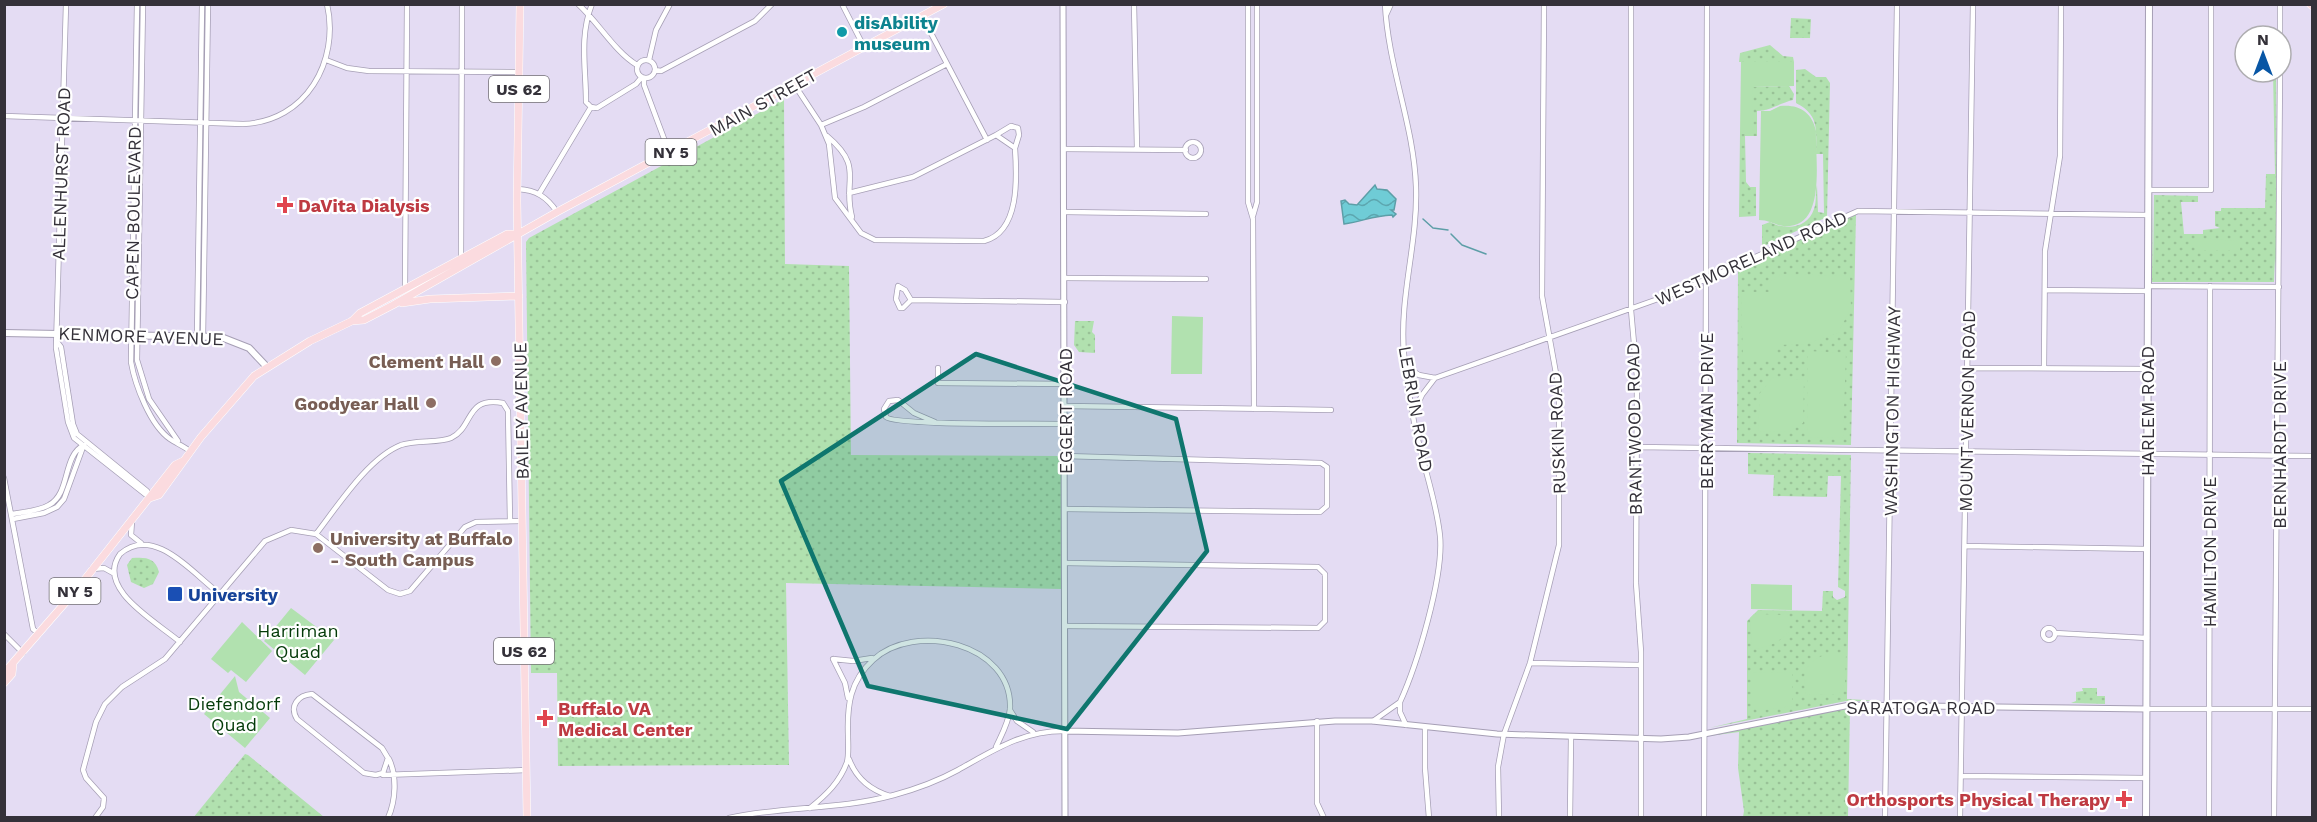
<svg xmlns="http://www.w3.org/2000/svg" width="2317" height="822" viewBox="0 0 2317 822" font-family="'Work Sans',sans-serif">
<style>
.grass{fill:url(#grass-dots)}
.park{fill:#b1e1af}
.water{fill:url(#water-waves);stroke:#5d9ea7;stroke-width:1.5}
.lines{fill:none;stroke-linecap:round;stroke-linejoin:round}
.stream{stroke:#5d9ea7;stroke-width:1.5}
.minor-casing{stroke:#a69fb5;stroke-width:6}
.tertiary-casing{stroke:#a69fb5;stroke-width:7}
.secondary-casing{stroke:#a69fb5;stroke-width:8}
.primary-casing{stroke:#fff;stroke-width:8}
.minor{stroke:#fff;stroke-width:4.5}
.tertiary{stroke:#fff;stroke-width:5}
.secondary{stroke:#fff;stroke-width:6}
.primary{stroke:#fbdbdf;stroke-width:7}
.marked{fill:#0f766e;fill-opacity:0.2;stroke:#0f766e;stroke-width:4.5;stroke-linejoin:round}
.culture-dot{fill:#0f9aa8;stroke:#fff;stroke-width:2}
.health-dot{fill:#e0444e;stroke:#fff;stroke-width:2}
.education-dot{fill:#8d6e63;stroke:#fff;stroke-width:2}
.transit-dot{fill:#1a4fb4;stroke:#fff;stroke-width:2}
.labels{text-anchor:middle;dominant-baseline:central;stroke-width:4.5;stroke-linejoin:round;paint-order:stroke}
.shield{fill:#fff;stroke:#716f74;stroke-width:1.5}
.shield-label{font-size:16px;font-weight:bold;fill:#343139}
.culture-label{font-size:18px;font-weight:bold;fill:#0d838f;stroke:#fff;text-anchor:start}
.street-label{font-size:18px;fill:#343139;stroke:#fff}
.health-label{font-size:18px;font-weight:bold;fill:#be3a42;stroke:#fff;text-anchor:start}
.education-label{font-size:18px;font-weight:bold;fill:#785e54;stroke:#fff;text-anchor:end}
.transit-label{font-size:18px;font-weight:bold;fill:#164399;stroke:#fff;text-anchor:start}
.park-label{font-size:18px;fill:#033a08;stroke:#fff}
</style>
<defs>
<pattern id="grass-dots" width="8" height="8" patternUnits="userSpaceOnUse" patternTransform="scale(1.5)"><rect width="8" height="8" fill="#b1e1af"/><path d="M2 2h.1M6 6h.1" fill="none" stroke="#99c297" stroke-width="1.8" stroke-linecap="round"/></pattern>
<pattern id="water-waves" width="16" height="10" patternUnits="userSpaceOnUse" patternTransform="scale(1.5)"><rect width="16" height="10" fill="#6fccd6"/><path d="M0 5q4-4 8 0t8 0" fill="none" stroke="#5ca6af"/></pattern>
</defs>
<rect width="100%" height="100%" fill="#e4dcf3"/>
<path class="grass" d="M1791,18L1811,19L1810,38H1790Z
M1770,45L1783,56L1793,57L1794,62H1739L1740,53Z
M1805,69L1816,77H1826L1830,83L1827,217L1762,247V225L1770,222C1786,231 1808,228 1814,209C1817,201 1815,192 1817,185L1818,212L1824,213L1823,154H1816C1816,131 1820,115 1796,103V70Z
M2273,72H2276L2277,282L2275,258L2274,282H2151L2152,195L2153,273L2154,195L2198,196V202H2181L2184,234H2203V230L2220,228L2215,226V211H2221V208H2265L2266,174H2275Z
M1789,86L1794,94L1793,100C1780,103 1770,111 1757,111V136H1745L1746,182L1750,187H1756V216L1739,217L1740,134H1752V87Z
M784,99L785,264L849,266L851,455L1061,456V589L786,583L789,765L558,766L557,673H531L526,242L529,238Z
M1851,215H1856L1851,445L1737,443L1738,269Z
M1075,321H1094L1092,332L1095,335V353L1079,352L1074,345Z
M1748,453L1851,455L1847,699L1882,701H1846L1709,728L1747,719V621L1758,610L1822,611L1823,591H1833V597L1837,600L1845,597V591L1838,587L1841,476H1828L1827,497L1773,496L1774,475L1748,474Z
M132,558C145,557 155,557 159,572L153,584L144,588L131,582L127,565Z
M2082,688H2097V696H2105V704L2071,703L2076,701V692L2083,691Z
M1850,708L1848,817H1743L1744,811L1738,768L1739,732L1709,736Z
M245,754L248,755L324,817L193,818Z"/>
<path class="park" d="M1741,62H1794V86L1753,87L1752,134H1740Z
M1780,106C1799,104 1812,112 1816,131C1815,157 1826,223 1790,226C1779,228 1771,220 1759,220L1761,111H1770Z
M2196,238L2240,241V250H2196Z
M1781,274L1850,276L1851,308L1838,333L1806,344L1776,345V360H1743L1741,292H1769V283Z
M1172,316L1203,317L1202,374H1171Z
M1808,351L1846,353L1843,438L1807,437Z
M1773,377L1804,380L1803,423L1789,432L1758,431L1760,393Z
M1751,584L1792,585V610L1751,609Z
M291,608L334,640L305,675L264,641Z
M1754,614L1789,615V632C1778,643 1767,648 1752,649L1750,618Z
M242,622L272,651L246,682L231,670L228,673L211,659Z
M1824,655H1846L1845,684L1838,694L1806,695C1802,673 1804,664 1824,655Z
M1752,672L1792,673V706L1758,711L1752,707Z
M235,676L239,692L270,718L245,748L204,714Z"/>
<path class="water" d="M1375,185L1377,189L1387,190L1396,199L1394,210H1391L1396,214L1393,217L1392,215C1372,216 1364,221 1344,224L1341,201L1345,200L1349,204L1357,205Z"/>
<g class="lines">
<path class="stream" d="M1423,219L1433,228L1448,230
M1451,234L1462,245L1486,254"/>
<defs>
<path id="minor" d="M66,4L56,348L68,422L74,438L150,498
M137,4L131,362C135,385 150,425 170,439C176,443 183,446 190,451
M143,4L137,360L149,399L178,441
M578,4C598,22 615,52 637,65
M842,4L864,47
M1134,4L1137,149
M1248,4V202L1253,219L1254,409
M1385,4C1388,67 1414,125 1416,187C1418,243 1399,297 1404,354C1407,385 1412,417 1420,448C1427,477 1437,506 1440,536C1444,576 1417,665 1400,702V712L1406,725
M1631,4V310L1637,377L1636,583L1641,652V818
M2280,4V36
M1386,15L1391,4
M922,16L987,140
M637 69a9 9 0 1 1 18 0a9 9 0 1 1-18 0Z
M326,60L347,68L369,71L518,72
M649,60L656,30L670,4
M655,70L661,71L755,21L772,4
M644,79V85L669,152
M794,84L821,125L829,144L835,198L861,233L875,240L984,241C1020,232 1017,177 1015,148L996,135L913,177L849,193
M591,107L586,102C586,68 579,37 592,4
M591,107L597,108L636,84L641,78
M4,116L243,124C306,122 340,61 327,4
M821,125L864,107L947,64
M996,135L1011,126L1018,128L1019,135L1015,148
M827,136C865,168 842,179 852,217
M1185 150a8 8 0 1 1 16 0a8 8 0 1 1-16 0Z
M1064,149L1186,150
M518,189C536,190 547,197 557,212
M2148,190H2211V4
M539,194L591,107
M1065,212L1206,214
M1253,216L1257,202V4
M461,258L462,4
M1065,278L1206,279
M2148,286L2279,287
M405,289L407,4
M2045,290L2148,291
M911,300L905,290L898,286L896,299L900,308H903L911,300L1065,302
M197,337L202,4
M203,337L208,4
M58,343L61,347L73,424L77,434L147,491L150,498
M1405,366L1419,375L1435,378L1675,293L1858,211L2148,215
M938,368V383L1065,384
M1967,368L2148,369
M2044,368L2045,251L2060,156L2061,4
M1065,406L1331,410
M1413,414L1422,395L1435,378
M935,422L914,413L898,400L889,401L884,409L886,417C895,426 1041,423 1065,424
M1636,447L2312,456
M1064,456L1321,463L1327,467V506L1320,512L1065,509
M4,478L33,629L39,634
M12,514C23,512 39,511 49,505C71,493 62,456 84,445
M13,519L44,513L57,507L64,499L83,447
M132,521L131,535L141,543
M316,534C337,507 368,458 401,445C416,440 440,443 451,438C474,427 465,396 503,403L508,411L510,521
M1965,546L2147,549
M92,569L104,568L113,573
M1065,626L1318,628L1325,621V574L1318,567L1065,563
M2043 634a6 6 0 1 1 12 0a6 6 0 1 1-12 0Z
M2055,633L2147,638
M4,634L23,653
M180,642C157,622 95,589 120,554C154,524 193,574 220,594
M833,659L845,683L848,698
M833,659L853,661L872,658
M1530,663L1641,665
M312,694L382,748L388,758L383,773L376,775L364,773L297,719C289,706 298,695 312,694Z
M2147,709H2312
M1010,710L1017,721L1033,732
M1317,721V803L1324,818
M1373,721L1400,702
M1425,728V768L1429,818
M849,759C856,778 870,790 890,796
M383,775L527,770
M1961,776L2146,778
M810,808C826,795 840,782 847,762C849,754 848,744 848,735C847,705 850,681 873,660C914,621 1013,643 1010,709C1009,722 1001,736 996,747
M95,818L103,807L104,798L86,778L83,770L96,722L105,704L122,687L165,659L265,541L291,530L316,534L388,590L400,594L410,591L465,527L476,522L522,521
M388,818C396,800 397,776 389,759
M729,818C783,806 840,810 894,795C916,789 938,781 958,770C994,750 1022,731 1064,731
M1499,818L1498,767L1504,734L1530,663L1559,545V390L1542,296L1544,4
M1570,818L1571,737
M1704,818L1707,4
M1885,818L1897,4
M1960,818L1973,4
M2209,818L2210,286
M2274,818L2280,72"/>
<path id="tertiary" d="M1063,4L1065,818
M1064,731L1178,733L1335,721H1372L1497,734L1661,739L1689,737L1850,705L2147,709"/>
<path id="secondary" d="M4,333L221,337L249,348L266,366
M2146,818L2149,4"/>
<path id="primary" d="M520,4L517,201L527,818
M2310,4L2312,6
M402,303L430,299L519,296
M352,321L364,320L393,305L557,212L944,4
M150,498L159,495L201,437L254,376L310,341L352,321L360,313L507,234H518
M4,673L78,588L175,465L183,461
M4,683L12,674L13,665"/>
</defs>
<use href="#minor" class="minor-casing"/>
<use href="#tertiary" class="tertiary-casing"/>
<use href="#secondary" class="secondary-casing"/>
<use href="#primary" class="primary-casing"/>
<use href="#minor" class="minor"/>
<use href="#tertiary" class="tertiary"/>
<use href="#secondary" class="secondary"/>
<use href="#primary" class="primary"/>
</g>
<path class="marked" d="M976,354L1176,419L1207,551L1067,729L868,686L781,481Z"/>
<circle class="culture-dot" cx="842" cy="32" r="6"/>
<g class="health-dot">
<path d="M282 196h6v6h6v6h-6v6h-6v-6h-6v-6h6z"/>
<path d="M542 709h6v6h6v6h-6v6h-6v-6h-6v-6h6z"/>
<path d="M2121 790h6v6h6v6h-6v6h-6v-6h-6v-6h6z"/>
</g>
<g class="education-dot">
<circle cx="496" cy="361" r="6"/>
<circle cx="431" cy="403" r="6"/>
<circle cx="318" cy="548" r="6"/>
</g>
<rect class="transit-dot" x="167" y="586" width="16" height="16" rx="3"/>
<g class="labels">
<g class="shield">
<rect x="489" y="76" width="60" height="26" rx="4.5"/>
<rect x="645.5" y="139" width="51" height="26" rx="4.5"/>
<rect x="49.5" y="578" width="51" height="26" rx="4.5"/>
<rect x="494" y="638" width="60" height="26" rx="4.5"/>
</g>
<g class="shield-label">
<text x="519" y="89">US 62</text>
<text x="671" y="152">NY 5</text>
<text x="75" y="591">NY 5</text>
<text x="524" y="651">US 62</text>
</g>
<g class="culture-label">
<text x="854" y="22">disAbility<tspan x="854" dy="21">museum</tspan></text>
</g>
<g class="street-label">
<text transform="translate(763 102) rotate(-29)">MAIN STREET</text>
<text transform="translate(61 174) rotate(-88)">ALLENHURST ROAD</text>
<text transform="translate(133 213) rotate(-89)">CAPEN BOULEVARD</text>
<text transform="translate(1751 258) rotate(-24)">WESTMORELAND ROAD</text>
<text transform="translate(141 336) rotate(2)">KENMORE AVENUE</text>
<text transform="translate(1416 409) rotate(80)">LEBRUN ROAD</text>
<text transform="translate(521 411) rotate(-91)">BAILEY AVENUE</text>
<text transform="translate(1065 411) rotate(-90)">EGGERT ROAD</text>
<text transform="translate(1706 411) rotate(-90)">BERRYMAN DRIVE</text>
<text transform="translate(1892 411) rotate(-89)">WASHINGTON HIGHWAY</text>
<text transform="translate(1967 411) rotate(-89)">MOUNT VERNON ROAD</text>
<text transform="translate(2147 411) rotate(-90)">HARLEM ROAD</text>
<text transform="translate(1634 429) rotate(-91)">BRANTWOOD ROAD</text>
<text transform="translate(1557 433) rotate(-92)">RUSKIN ROAD</text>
<text transform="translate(2279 445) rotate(-90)">BERNHARDT DRIVE</text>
<text transform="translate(2209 552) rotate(-90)">HAMILTON DRIVE</text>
<text x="1921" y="707">SARATOGA ROAD</text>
</g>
<g class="health-label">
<text x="298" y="205">DaVita Dialysis</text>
<text x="558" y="708">Buffalo VA<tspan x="558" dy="21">Medical Center</tspan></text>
<text x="2110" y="799" text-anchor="end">Orthosports Physical Therapy</text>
</g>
<g class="education-label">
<text x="484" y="361">Clement Hall</text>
<text x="419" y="403">Goodyear Hall</text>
<text x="330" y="538" text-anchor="start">University at Buffalo<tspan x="330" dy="21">- South Campus</tspan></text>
</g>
<g class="transit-label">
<text x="188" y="594">University</text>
</g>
<g class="park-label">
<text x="298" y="630">Harriman<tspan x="298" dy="21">Quad</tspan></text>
<text x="234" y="703">Diefendorf<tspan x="234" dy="21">Quad</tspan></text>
</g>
</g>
<rect width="2317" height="822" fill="none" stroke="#343139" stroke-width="12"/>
<g transform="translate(2263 54)"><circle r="28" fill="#ffffff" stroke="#aeadb0" stroke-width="1.5"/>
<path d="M0-4.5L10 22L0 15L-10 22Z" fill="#0856a5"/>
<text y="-9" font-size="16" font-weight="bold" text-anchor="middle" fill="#343139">N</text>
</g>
</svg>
